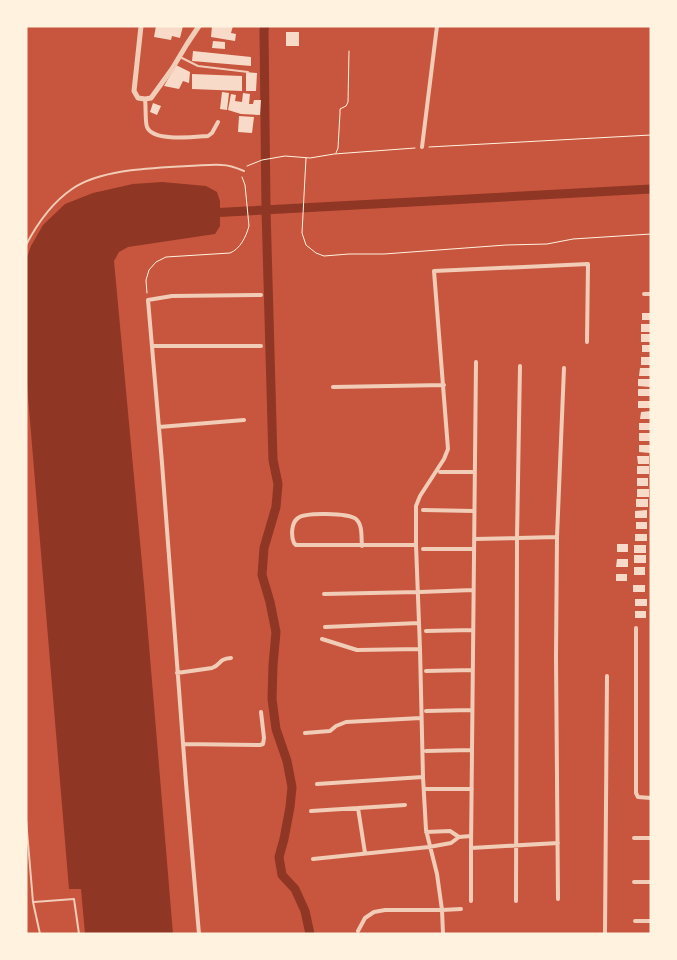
<svg xmlns="http://www.w3.org/2000/svg" width="677" height="960" viewBox="0 0 677 960" font-family="'Public Sans',sans-serif">
<style>
.water{fill:#8f3625}
.lines{fill:none;stroke-linecap:round;stroke-linejoin:round}
.canal{stroke:#8f3625;stroke-width:9}
.building{fill:#f7dbc8}
.path{stroke:#fff3e0;stroke-width:1}
.service{stroke:#f1ccb7;stroke-width:2}
.minor{stroke:#f1ccb7;stroke-width:4}
.tertiary{stroke:#f1ccb7;stroke-width:5}
</style>
<rect width="100%" height="100%" fill="#c8553d"/>
<path class="water" d="M162,182L206,186L217,192L220,201V226L215,234L128,247L119,252L114,261L144,585L173,934H85L81,889H69L26,373V260L31,246L43,225L65,204L93,193L133,184Z"/>
<g class="lines">
<path class="canal" d="M265,26L264,30L266,209L273,460L278,484L276,507L264,548L262,575L270,602L276,632L273,665L272,699L276,729L287,761L292,787L290,807L284,839L279,857L282,875L295,889L305,911L310,934
M209,213L651,189"/>
</g>
<path class="building" d="M156,26H183L180,38L172,36L171,40L154,37Z
M212,26H233L231,33L236,34L235,41L211,37Z
M286,32H299V46H286Z
M213,41L225,42V49L212,48Z
M193,51L251,57V66L192,61Z
M176,65L190,72L189,83L183,81L179,89L164,86Z
M246,72L257,73L256,91H246Z
M192,74L242,76V91L192,89Z
M222,92L229,93L227,110L220,109Z
M243,93L250,94L249,104H253L254,100H261L260,115L241,114L228,110L231,94L236,95L235,101L242,102Z
M153,103L161,106L157,115L150,112Z
M239,116L254,117L252,133L238,132Z
M642,313H651V320H642Z
M641,324H651V332H641Z
M641,334H651V342H641Z
M642,345H651V352H642Z
M641,357H651V365H641Z
M640,368H651V376H639Z
M638,379H650V387L638,386Z
M638,389H650V396H638Z
M638,401H650V408H638Z
M651,411V419H640L641,412Z
M639,423H651V430H639Z
M639,433H651V441H639Z
M639,445H650V453L639,452Z
M637,456H649V464H638Z
M637,466H649V474H637Z
M637,478H648V486H637Z
M637,489H649V497H637Z
M636,499H648V507H636Z
M647,510V518H635V511Z
M636,522H647V529H636Z
M635,534H647V541H635Z
M617,544H628V552H617Z
M634,545H646V553H634Z
M634,555H646V563H634Z
M617,559H628V567H616Z
M634,567H645V575H634Z
M616,574H627V581H616Z
M633,585H645V592H633Z
M635,599H647V606H635Z
M635,611H646V618H635Z"/>
<g class="lines">
<path class="path" d="M429,147L651,135
M336,153L338,148L340,113V109L346,106L348,102L349,51
M306,158L302,233L306,245L316,253L324,256L349,254H384L506,245L547,244L573,239L651,234
M247,166L262,160L285,156L310,158L334,154L415,148
M147,293L146,280L149,270L156,262L166,257L230,253C240,249 246,237 249,226L245,185L242,177"/>
<path class="service" d="M180,57L198,66L248,72
M26,245C37,224 53,202 72,189C101,169 153,168 188,166C199,166 211,164 222,165C230,165 237,168 244,171
M26,819L33,902L40,934
M34,902L74,899L79,934"/>
<path class="minor" d="M145,99C146,105 145,122 147,127C153,142 194,137 208,136L212,133L218,122
M422,147L437,26
M644,294H651
M152,346H261
M333,387L444,385
M159,427L244,420
M440,472H474
M423,510L474,511
M474,539L557,537
M362,546C361,538 363,525 356,519C348,513 305,512 298,518C291,523 291,536 294,543L296,545H416
M423,549H474
M420,592L473,590
M324,594L418,592
M325,627L419,623
M636,628V793L638,797L651,798
M426,631L473,630
M322,639L357,650L420,649
M426,671L473,670
M177,673L212,668C222,664 218,659 231,658
M426,711L472,710
M305,733L330,731L336,726L346,722L421,718
M183,744L260,745L263,744L264,738L261,712
M426,751L472,750
M317,784L423,777
M426,789H472
M358,808L365,853
M311,811L405,805
M426,832L450,831L459,837L471,836
M634,838H651
M471,848L558,843
M313,859L429,847L451,843L459,837
M634,882H651
M558,899L556,656L557,537L564,368
M471,901V848L476,362
M516,901L517,538L520,366
M635,921H651
M358,931L365,918L374,912L385,910H442L461,909
M199,934L186,783L162,463L148,300L172,296L261,295
M443,934L442,910L437,874L426,830L423,777L420,649L416,545V506L420,496L444,459L448,449L434,271L588,264L587,342
M605,934L607,676"/>
<path class="tertiary" d="M141,26L134,91L138,98L145,99L151,98L172,69L187,44L199,26"/>
</g>
<rect width="677" height="960" fill="none" stroke="#fff3e0" stroke-width="55"/>
</svg>
